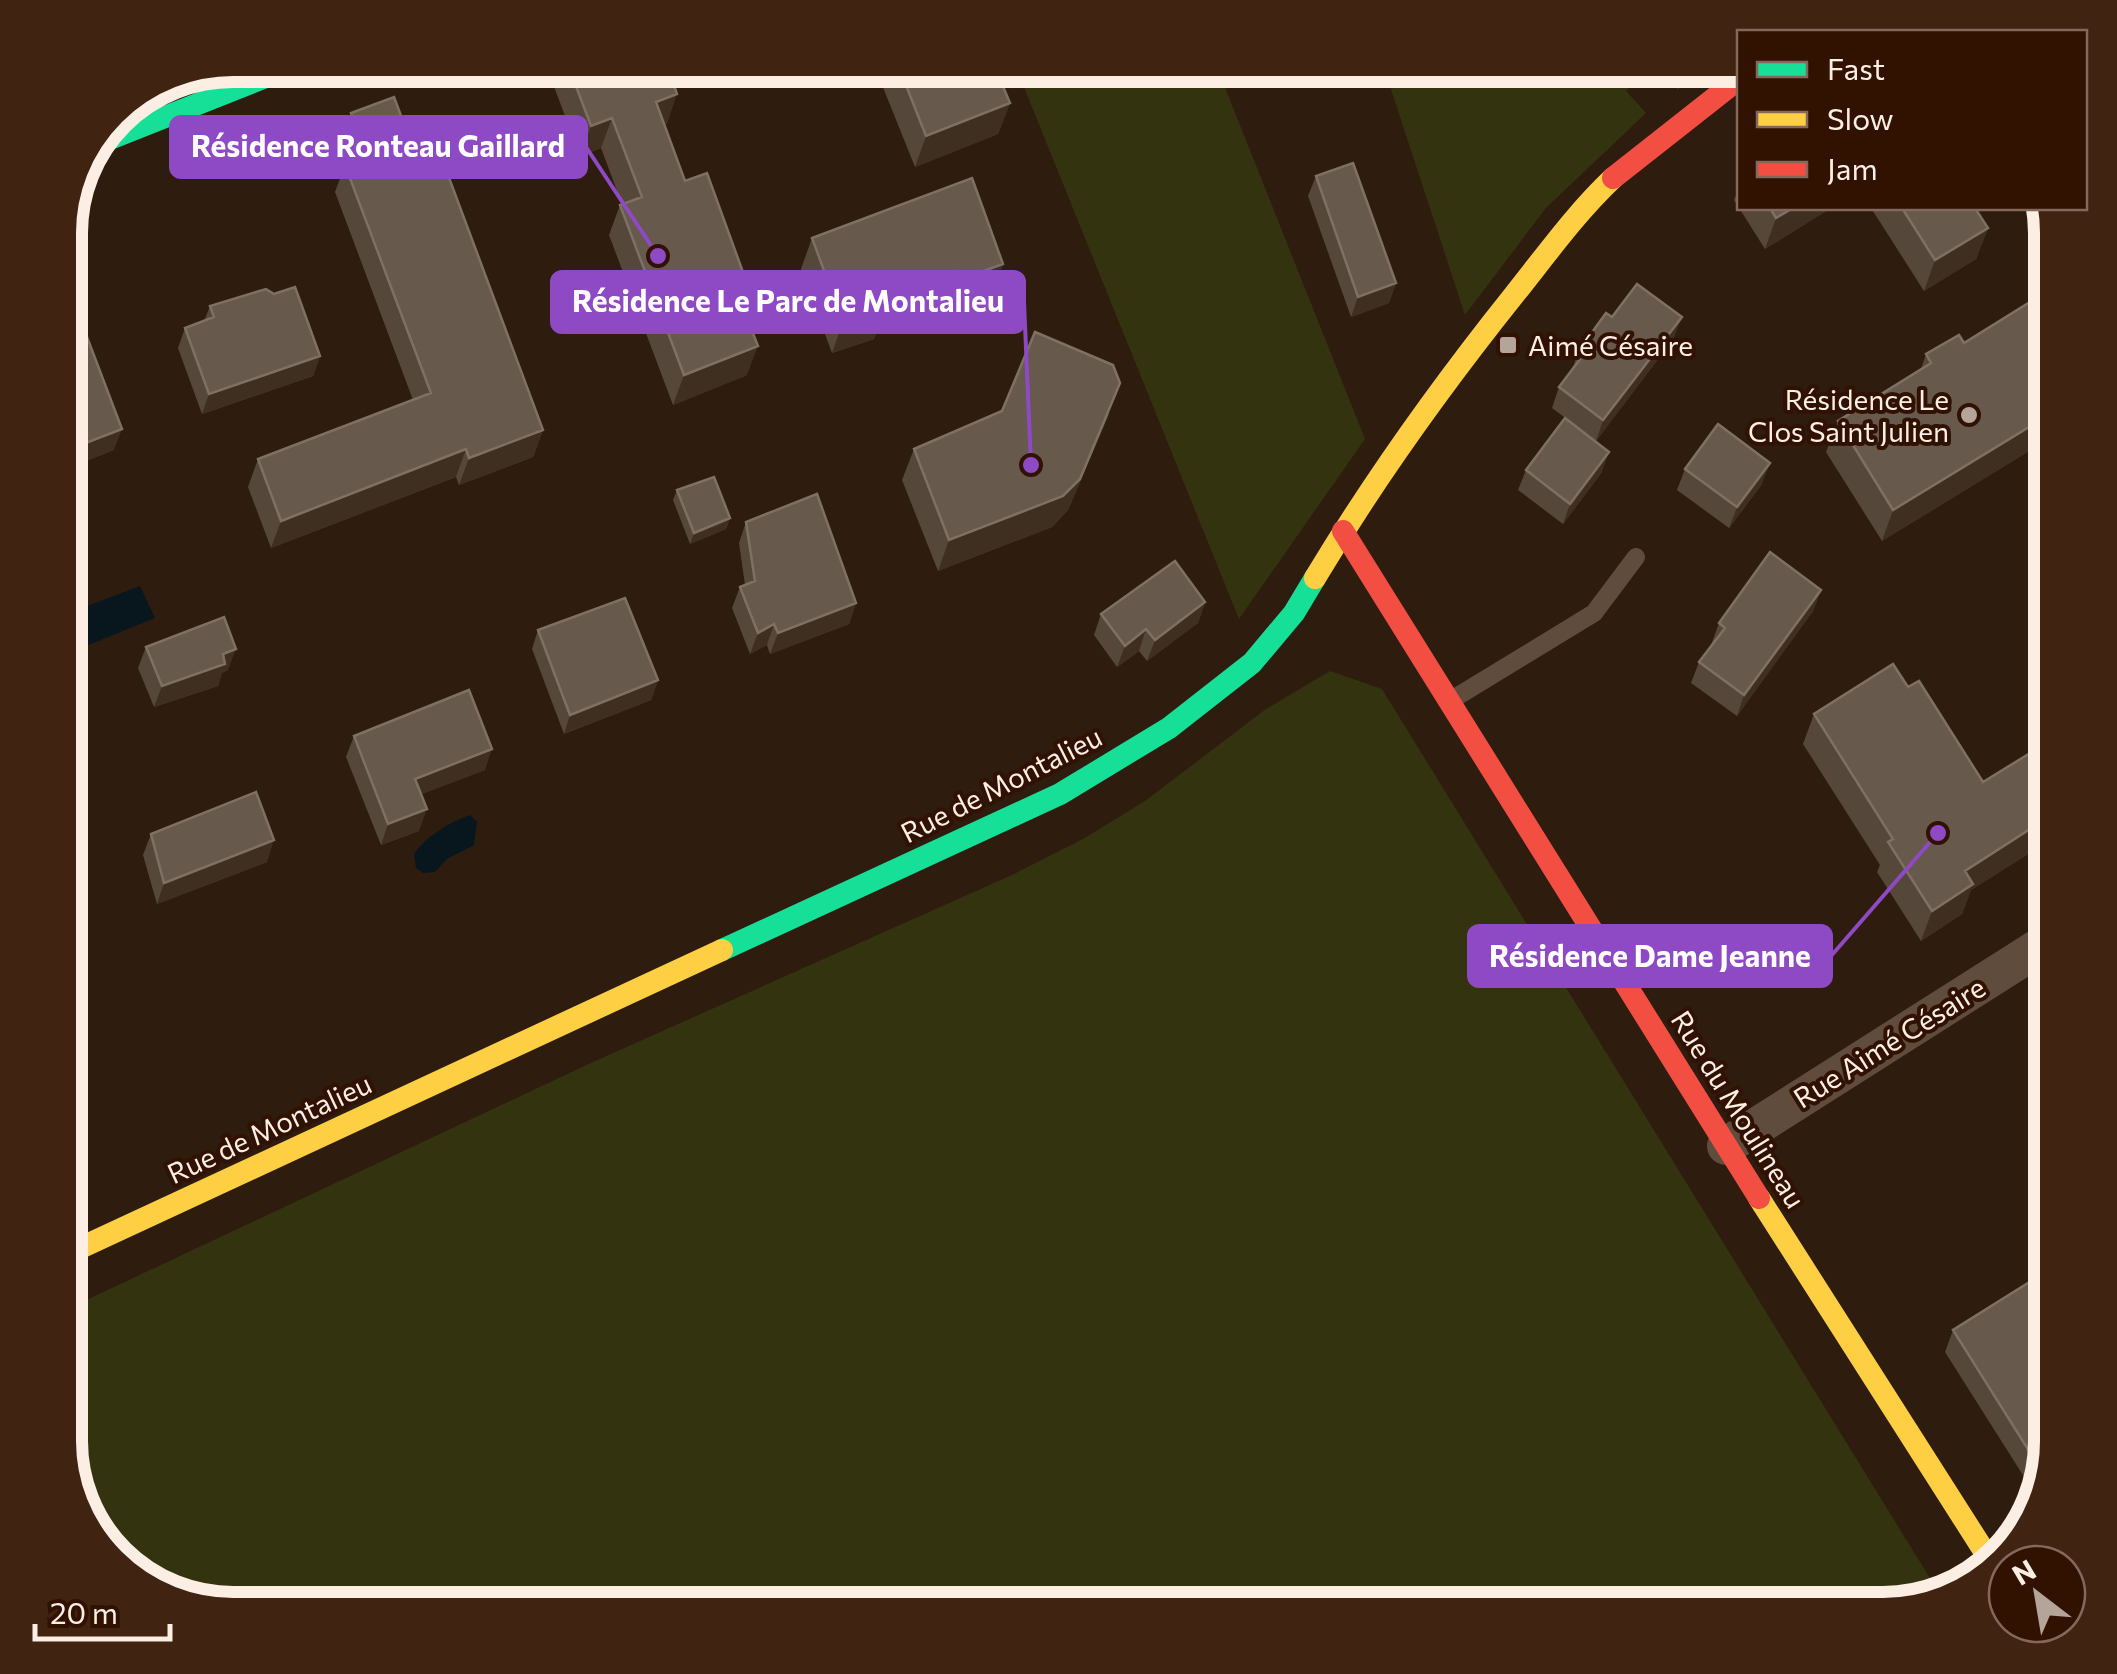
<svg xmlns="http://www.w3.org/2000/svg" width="2117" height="1674" viewBox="0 0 2117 1674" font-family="Commissioner,sans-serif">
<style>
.green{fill:#33340f}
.water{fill:#08171e}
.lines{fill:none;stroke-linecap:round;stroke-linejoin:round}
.lane{stroke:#604c3c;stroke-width:18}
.street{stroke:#604c3c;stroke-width:38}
.fast{stroke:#16e098;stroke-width:22}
.slow{stroke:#ffcf43;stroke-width:22}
.jam{stroke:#f24e42;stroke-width:22}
.wall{fill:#55483a}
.shaded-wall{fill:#3e2f21}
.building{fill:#67594c;stroke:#7e7164;stroke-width:2.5}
.poi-dot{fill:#b5a499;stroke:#311100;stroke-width:4}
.labels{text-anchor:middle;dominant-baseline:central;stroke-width:8;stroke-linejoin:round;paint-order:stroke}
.poi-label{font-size:28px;fill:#fdeee4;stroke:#311100;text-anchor:start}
.street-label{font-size:28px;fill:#fdeee4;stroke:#311100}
.rim{fill:none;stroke:#fdeee4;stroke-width:12}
.leader{fill:none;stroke:#8e49c5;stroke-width:4}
.callout-dot{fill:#8e49c5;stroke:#311100;stroke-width:4}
.callout{fill:#8e49c5;stroke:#8e49c5;stroke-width:4}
.callout-label{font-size:30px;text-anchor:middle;font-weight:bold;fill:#fff}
</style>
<rect width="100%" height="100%" fill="#2e1c0f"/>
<path class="green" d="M1015,65H1216L1365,439L1239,619Z
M1383,65H1655L1626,91L1646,113L1546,208L1465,315Z
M1330,671L1382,689L1941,1596L1884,1609H233L123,1568L83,1516L65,1451V1310L593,1062L1012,875L1083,839L1145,801L1266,709Z"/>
<path class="water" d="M140,586L155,618L86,646L81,644L69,613Z
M470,815L477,822L474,845L447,859L435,872L423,873L416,868L414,854C427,835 449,823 470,815Z"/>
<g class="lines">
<path class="lane" d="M1453,699L1594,613L1636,557"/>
<path class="street" d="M1726,1146L2052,939"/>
<path class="fast" d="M92,146L296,65
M722,950L1060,794L1169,728L1252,663L1294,613L1315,578"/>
<path class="slow" d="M1315,578C1374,480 1442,385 1514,295C1546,255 1576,213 1613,178
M1759,1198L1993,1565
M65,1255L722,950"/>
<path class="jam" d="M1613,178L1740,78
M1343,531L1759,1198"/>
</g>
<path class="wall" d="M546,65H667V124H664L685,181L737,294L747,375L673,405L609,235L620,205L622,204L601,148L580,156Z
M874,65H994L1010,103L998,134L915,167Z
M1657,65H1708L1678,89Z
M351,113L410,140L543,430L533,457L459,485L456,477L271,548L248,487L258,459L413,400L335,192L345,165L349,163L341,141Z
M1316,176L1396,283L1389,303L1351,317L1308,196Z
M1740,186V208H1831L1765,249L1734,200Z
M1871,208H1975L1988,228L1976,259L1924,291Z
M812,238L1003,264L992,295L951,310L948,302L878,327L874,339L832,353L801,269Z
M210,306L320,356L313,376L202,414L178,348L185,328L204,321Z
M2052,309V437L1882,541L1826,452L1838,421L1921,369L1926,354L1964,343Z
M1612,317L1674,338L1596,441L1552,408L1559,387L1572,370L1579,350Z
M65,346L114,450L65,469Z
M1109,414L1068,510L1052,527L938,571L902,480L914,449Z
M1685,469L1762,484L1729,528L1677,490Z
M1526,470L1602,472L1563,524L1518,490Z
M677,490L730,518L726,529L690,544L673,500Z
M2052,495V554L2038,532Z
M746,522L856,603L849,624L770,654L767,645L750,654L732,608L740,587L745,585L739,543Z
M1821,590L1813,611L1737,716L1691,683L1699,662L1711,645L1719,623Z
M1205,602L1198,623L1147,661L1139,651L1117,667L1094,635L1101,614Z
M538,630L658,680L651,700L564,734L532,649Z
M146,647L228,670L222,673L218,686L154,707L138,668Z
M1908,687L1983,782L2052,766V839L1971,890L1962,914L1921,941L1877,872L1880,865L1803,744L1814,714Z
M354,736L485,770L421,794L419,831L381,845L346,757Z
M151,834L267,862L157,904L143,855Z
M2052,1268V1352L2040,1359L2052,1441L2033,1491L1945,1352L1953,1330Z"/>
<path class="shaded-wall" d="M1686,65H1708L1678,89Z
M677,94L667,124L645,132L656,102Z
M1010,103L998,134L915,167L926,136Z
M612,118L601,148L580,156L591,126Z
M1793,208H1831L1765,249L1776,218Z
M1988,228L1976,259L1924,291L1935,260Z
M1003,264L992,295L951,310L962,279Z
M959,271L948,302L878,327L874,339L832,353L843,322L882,299Z
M744,275L734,304L732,280Z
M1396,283L1389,303L1351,317L1358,297Z
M1682,317L1674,338L1596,441L1603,420Z
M758,346L747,375L673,405L684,375Z
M320,356L313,376L202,414L209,394Z
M1120,383L1068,510L1052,527L938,571L949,540Z
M2052,413V437L1882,541L1893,510Z
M122,429L114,450L65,469L73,448Z
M543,430L533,457L459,485L469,458Z
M466,449L456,477L271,548L281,521Z
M1609,452L1602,472L1563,524L1570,504Z
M1770,463L1762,484L1729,528L1737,507Z
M730,518L726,529L690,544L694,533Z
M1821,590L1813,611L1737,716L1744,695Z
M1205,602L1198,623L1147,661L1155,640Z
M856,603L849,624L770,654L778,633Z
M774,624L767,645L750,654L758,633Z
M1146,629L1139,651L1117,667L1125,646Z
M236,649L228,670L222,673L218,686L154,707L162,686Z
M658,680L651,700L564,734L570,715Z
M492,749L485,770L407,800L415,779Z
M427,809L419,831L381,845L388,824Z
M2052,815V839L1971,890L1962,914L1921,941L1932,911L1965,871Z
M274,840L267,862L157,904L164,883Z
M2052,1335V1352L2025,1369L2033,1347Z"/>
<path class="building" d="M568,65H667L677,94L656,102L685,181L707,173L744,275L732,280L758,346L684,375L620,205L642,197L612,118L591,126Z
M898,65H994L1010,103L926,136Z
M394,97L410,140L432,132L543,430L469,458L466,449L281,521L258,459L431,393L345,165L367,156L351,113Z
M1353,163L1396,283L1358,297L1316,176Z
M972,178L1003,264L962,279L959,271L882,299L885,308L843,322L812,238Z
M1770,208H1793L1776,218Z
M1902,208H1975L1988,228L1935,260Z
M1637,284L1682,317L1603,420L1559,387L1584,354L1579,350L1593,331L1606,313L1612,317Z
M295,287L320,356L209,394L185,328L214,317L210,306L266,289L274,294Z
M2043,294L2052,309V413L1893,510L1838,421L1931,363L1926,354L1959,335L1964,343Z
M1035,332L1113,365L1120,383L1080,479L1063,496L949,540L914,449L1002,411Z
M87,337L122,429L73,448L65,429V346Z
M1565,418L1609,452L1570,504L1526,470Z
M1718,424L1770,463L1737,507L1685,469Z
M714,477L730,518L694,533L677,490Z
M817,494L856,603L778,633L774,624L758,633L740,587L755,581L746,522Z
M1770,552L1821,590L1744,695L1699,662L1725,628L1719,623Z
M1175,561L1205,602L1155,640L1146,629L1125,646L1101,614Z
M625,598L658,680L570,715L538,630Z
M224,617L236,649L223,654L225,664L162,686L146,647Z
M1893,664L1908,687L1919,681L1983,782L2040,747L2052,766V815L1965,871L1973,884L1932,911L1888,842L1893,839L1814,714Z
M469,690L492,749L415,779L427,809L388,824L354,736Z
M256,792L274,840L164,883L151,834Z
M2052,1268V1335L2033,1347L2052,1376V1441L2041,1470L1953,1330Z"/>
<g class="poi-dot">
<rect x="1498" y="335" width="20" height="20" rx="5"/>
<circle cx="1969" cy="415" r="10"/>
</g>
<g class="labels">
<g class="poi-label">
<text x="1528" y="345">Aimé Césaire</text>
<text x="1949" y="399" text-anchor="end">Résidence Le<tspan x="1949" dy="32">Clos Saint Julien</tspan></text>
</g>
<g class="street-label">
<text transform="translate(1001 784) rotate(-27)">Rue de Montalieu</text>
<text transform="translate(1889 1042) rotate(-32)">Rue Aimé Césaire</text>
<text transform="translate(1739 1109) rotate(58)">Rue du Moulineau</text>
<text transform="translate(269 1128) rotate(-25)">Rue de Montalieu</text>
</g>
</g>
<path d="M0 0H2117V1674H0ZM233 82H1883A151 151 0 0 1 2034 233V1441A151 151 0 0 1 1883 1592H233A151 151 0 0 1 82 1441V233A151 151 0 0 1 233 82Z" fill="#412312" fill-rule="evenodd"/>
<path class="rim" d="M233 82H1883A151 151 0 0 1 2034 233V1441A151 151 0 0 1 1883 1592H233A151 151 0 0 1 82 1441V233A151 151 0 0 1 233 82Z"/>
<path class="leader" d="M658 256L586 147M1031 465L1024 302M1938 833L1831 956"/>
<g class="callout-dot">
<circle cx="658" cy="256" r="10"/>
<circle cx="1031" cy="465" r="10"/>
<circle cx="1938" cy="833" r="10"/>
</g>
<g class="callout">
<rect x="171" y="117" width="415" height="60" rx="10"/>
<rect x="552" y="272" width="472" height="60" rx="10"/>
<rect x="1469" y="926" width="362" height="60" rx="10"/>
</g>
<g class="callout-label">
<text x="378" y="157">Résidence Ronteau Gaillard</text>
<text x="788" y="312">Résidence Le Parc de Montalieu</text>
<text x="1650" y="967">Résidence Dame Jeanne</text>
</g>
<rect x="1737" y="30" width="350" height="180" fill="#311100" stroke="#83695b" stroke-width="2.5"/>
<rect x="1757" y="62" width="50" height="15" fill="#16e098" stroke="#83695b" stroke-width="2.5"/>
<text x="1827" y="80" font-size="30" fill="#fdeee4">Fast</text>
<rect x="1757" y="112" width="50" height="15" fill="#ffcf43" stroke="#83695b" stroke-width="2.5"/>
<text x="1827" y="130" font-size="30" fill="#fdeee4">Slow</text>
<rect x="1757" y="162" width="50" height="15" fill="#f24e42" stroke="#83695b" stroke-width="2.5"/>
<text x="1827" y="180" font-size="30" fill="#fdeee4">Jam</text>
<g transform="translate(2037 1594) rotate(329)"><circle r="48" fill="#311100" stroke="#83695b" stroke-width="2.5"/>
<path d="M0-8L18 38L0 25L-18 38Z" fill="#b5a499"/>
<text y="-15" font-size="28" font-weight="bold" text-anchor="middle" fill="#fdeee4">N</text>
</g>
<path d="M35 1624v15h135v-15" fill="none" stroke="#fdeee4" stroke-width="5"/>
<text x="50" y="1624" font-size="30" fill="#fdeee4" stroke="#311100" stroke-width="8" paint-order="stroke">20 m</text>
</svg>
